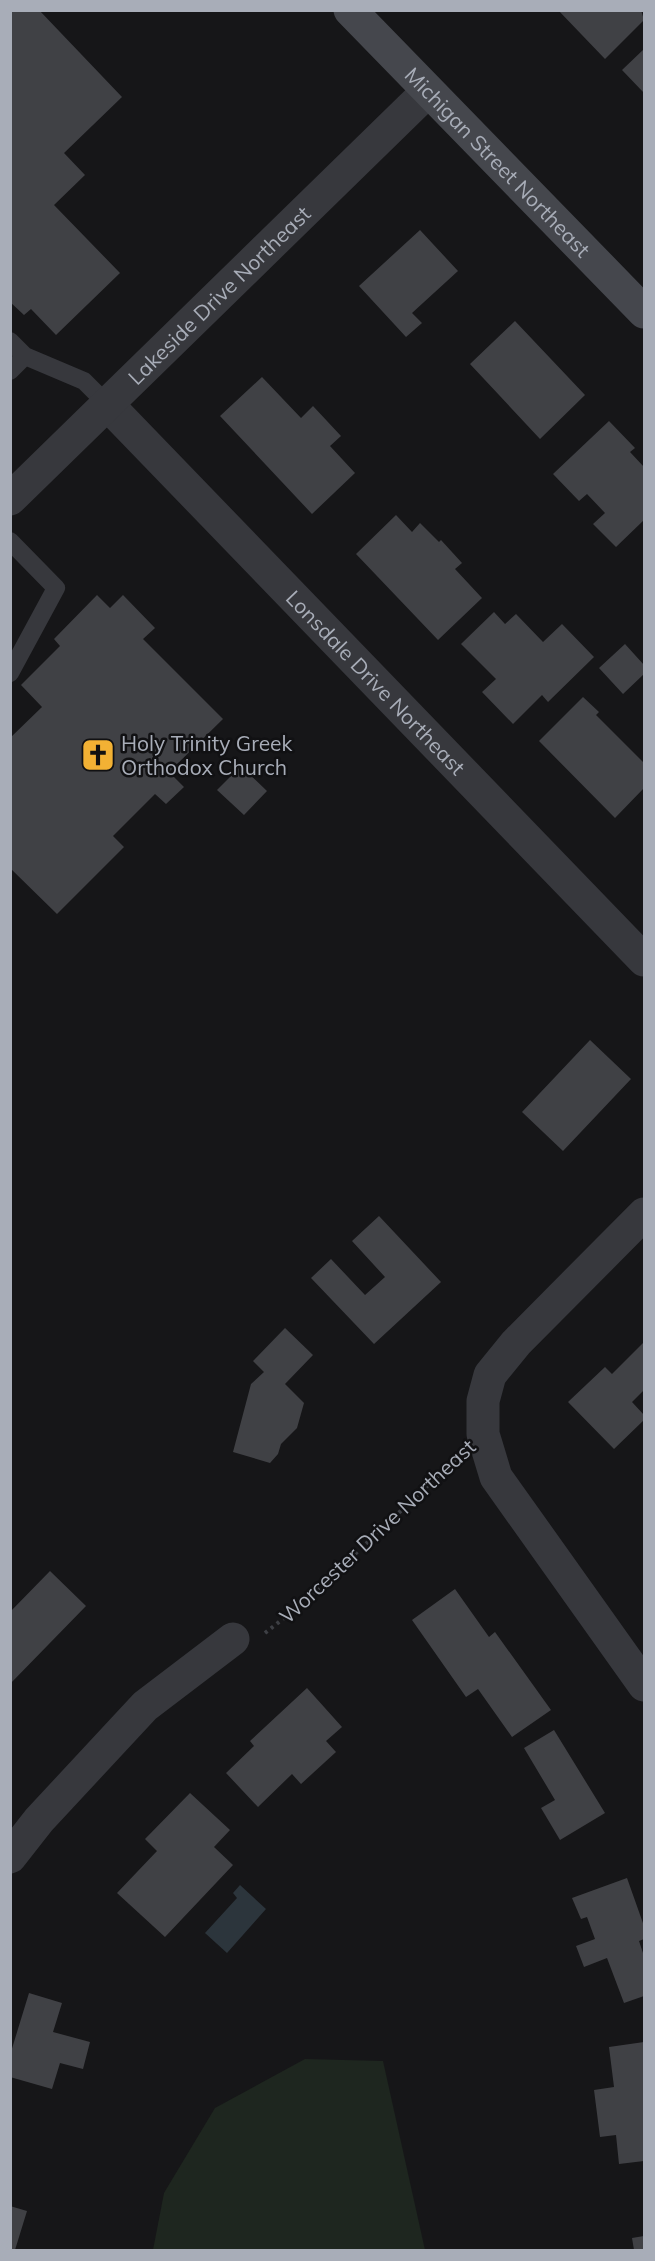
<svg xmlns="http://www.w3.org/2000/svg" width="655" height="2261" viewBox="0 0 655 2261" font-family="Mulish,sans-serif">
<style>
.green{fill:#1e261f}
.water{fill:#2c353c}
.building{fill:#404145}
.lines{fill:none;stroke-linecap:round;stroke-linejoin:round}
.path{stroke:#3d3f44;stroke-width:4;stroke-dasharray:3 4.5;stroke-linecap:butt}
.service{stroke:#37383d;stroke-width:18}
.minor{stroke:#37383d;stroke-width:33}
.tertiary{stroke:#37383d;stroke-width:33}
.secondary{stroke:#45474d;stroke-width:33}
.labels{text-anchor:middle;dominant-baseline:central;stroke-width:5;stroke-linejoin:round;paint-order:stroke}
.street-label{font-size:21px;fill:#a8adb8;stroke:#111113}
.poi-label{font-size:21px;fill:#a8adb8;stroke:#111113;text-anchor:start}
</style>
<rect width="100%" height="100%" fill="#161618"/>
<path class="green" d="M305,2059L383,2061L425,2250H153L164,2193L215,2108Z"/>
<path class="water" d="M240,1885L266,1909L227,1953L205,1933L237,1898L233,1893Z"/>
<path class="building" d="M10,10H39L122,97L64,153L85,175L54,205L120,273L56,335L31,309L24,315L10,302Z
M558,10H641L644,20L605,59Z
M644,49V93L622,70Z
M420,230L458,271L412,313L422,323L406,337L359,286Z
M515,321L585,395L540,439L470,364Z
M262,377L301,418L313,406L341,436L330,446L355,473L312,514L220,416Z
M609,421L635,448L630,452L644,467V520L616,547L593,524L605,513L587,494L579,501L553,474Z
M396,515L412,532L420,523L439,542L441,540L462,563L455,569L482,598L438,640L356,554Z
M97,595L110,608L123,595L155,628L143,639L223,719L169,772L184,787L166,804L155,794L113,836L124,847L57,914L10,868V738L42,707L21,685L60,646L54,639Z
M494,612L505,624L516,614L543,642L562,624L594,657L548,702L542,695L513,724L482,692L496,679L461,644Z
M625,644L644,665V674L623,694L599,668Z
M583,697L599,712L596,715L644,763V788L615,818L539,741Z
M241,766L267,791L244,815L217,790Z
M590,1040L631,1079L563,1151L522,1112Z
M379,1216L441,1282L374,1344L311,1278L331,1259L365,1295L385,1277L352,1241Z
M285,1328L313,1355L285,1384L304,1403L297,1428L281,1444L278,1454L270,1463L233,1452L251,1384L264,1372L253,1361Z
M643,1343L644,1390L632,1402L644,1415V1420L614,1449L568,1402L605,1367L612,1374Z
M50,1571L86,1606L10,1684V1612Z
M455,1589L489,1637L495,1632L551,1710L512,1737L478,1689L466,1697L412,1620Z
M307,1688L342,1727L326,1741L336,1752L301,1784L292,1774L258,1807L226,1773L254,1746L250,1741Z
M554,1730L605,1813L560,1840L541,1808L555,1800L524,1748Z
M190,1793L230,1830L214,1847L233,1865L165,1937L117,1893L157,1851L145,1839Z
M627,1878L644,1926V1939L639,1941L644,1956V1996L624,2003L607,1958L584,1967L576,1946L595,1939L587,1917L581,1919L572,1898Z
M29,1993L62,2003L53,2032L90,2042L83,2069L60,2063L52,2089L10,2077V2055Z
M644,2042V2161L619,2164L616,2135L600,2137L594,2090L614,2087L609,2047Z
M10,2206L27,2211L15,2250H10Z
M644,2236V2250H634L632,2238Z"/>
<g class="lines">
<path class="path" d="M265,1633L302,1604L457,1458"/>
<path class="service" d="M10,341L25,356L84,381L107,404
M10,371L25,356
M10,541L56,588L10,673"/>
<g class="minor">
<path id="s1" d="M107,404L644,960"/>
<path d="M644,1214L516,1343L490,1375L483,1401V1434L496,1477L644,1685"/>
<path d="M10,1857L39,1820L145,1706L233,1639"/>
</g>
<path class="tertiary" id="s2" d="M10,499L428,91"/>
<path class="secondary" id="s3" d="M350,10L644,312"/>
</g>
<defs>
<symbol id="church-square" viewBox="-11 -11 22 22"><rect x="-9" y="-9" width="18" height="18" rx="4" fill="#f2b134" stroke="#111113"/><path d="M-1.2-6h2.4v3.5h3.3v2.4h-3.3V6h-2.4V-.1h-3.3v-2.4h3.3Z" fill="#111"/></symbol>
</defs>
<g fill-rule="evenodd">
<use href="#church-square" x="79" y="736" width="38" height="38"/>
</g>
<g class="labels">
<g class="street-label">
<text stroke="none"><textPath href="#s3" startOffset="212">Michigan Street Northeast</textPath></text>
<text stroke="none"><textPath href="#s2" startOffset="292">Lakeside Drive Northeast</textPath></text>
<text stroke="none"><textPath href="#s1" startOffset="387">Lonsdale Drive Northeast</textPath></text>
<text transform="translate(377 1531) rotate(-43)">Worcester Drive Northeast</text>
</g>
<g class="poi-label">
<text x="121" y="743">Holy Trinity Greek<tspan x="121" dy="24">Orthodox Church</tspan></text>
</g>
</g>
<rect width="655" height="2261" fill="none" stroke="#a8adb8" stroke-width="24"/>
</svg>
